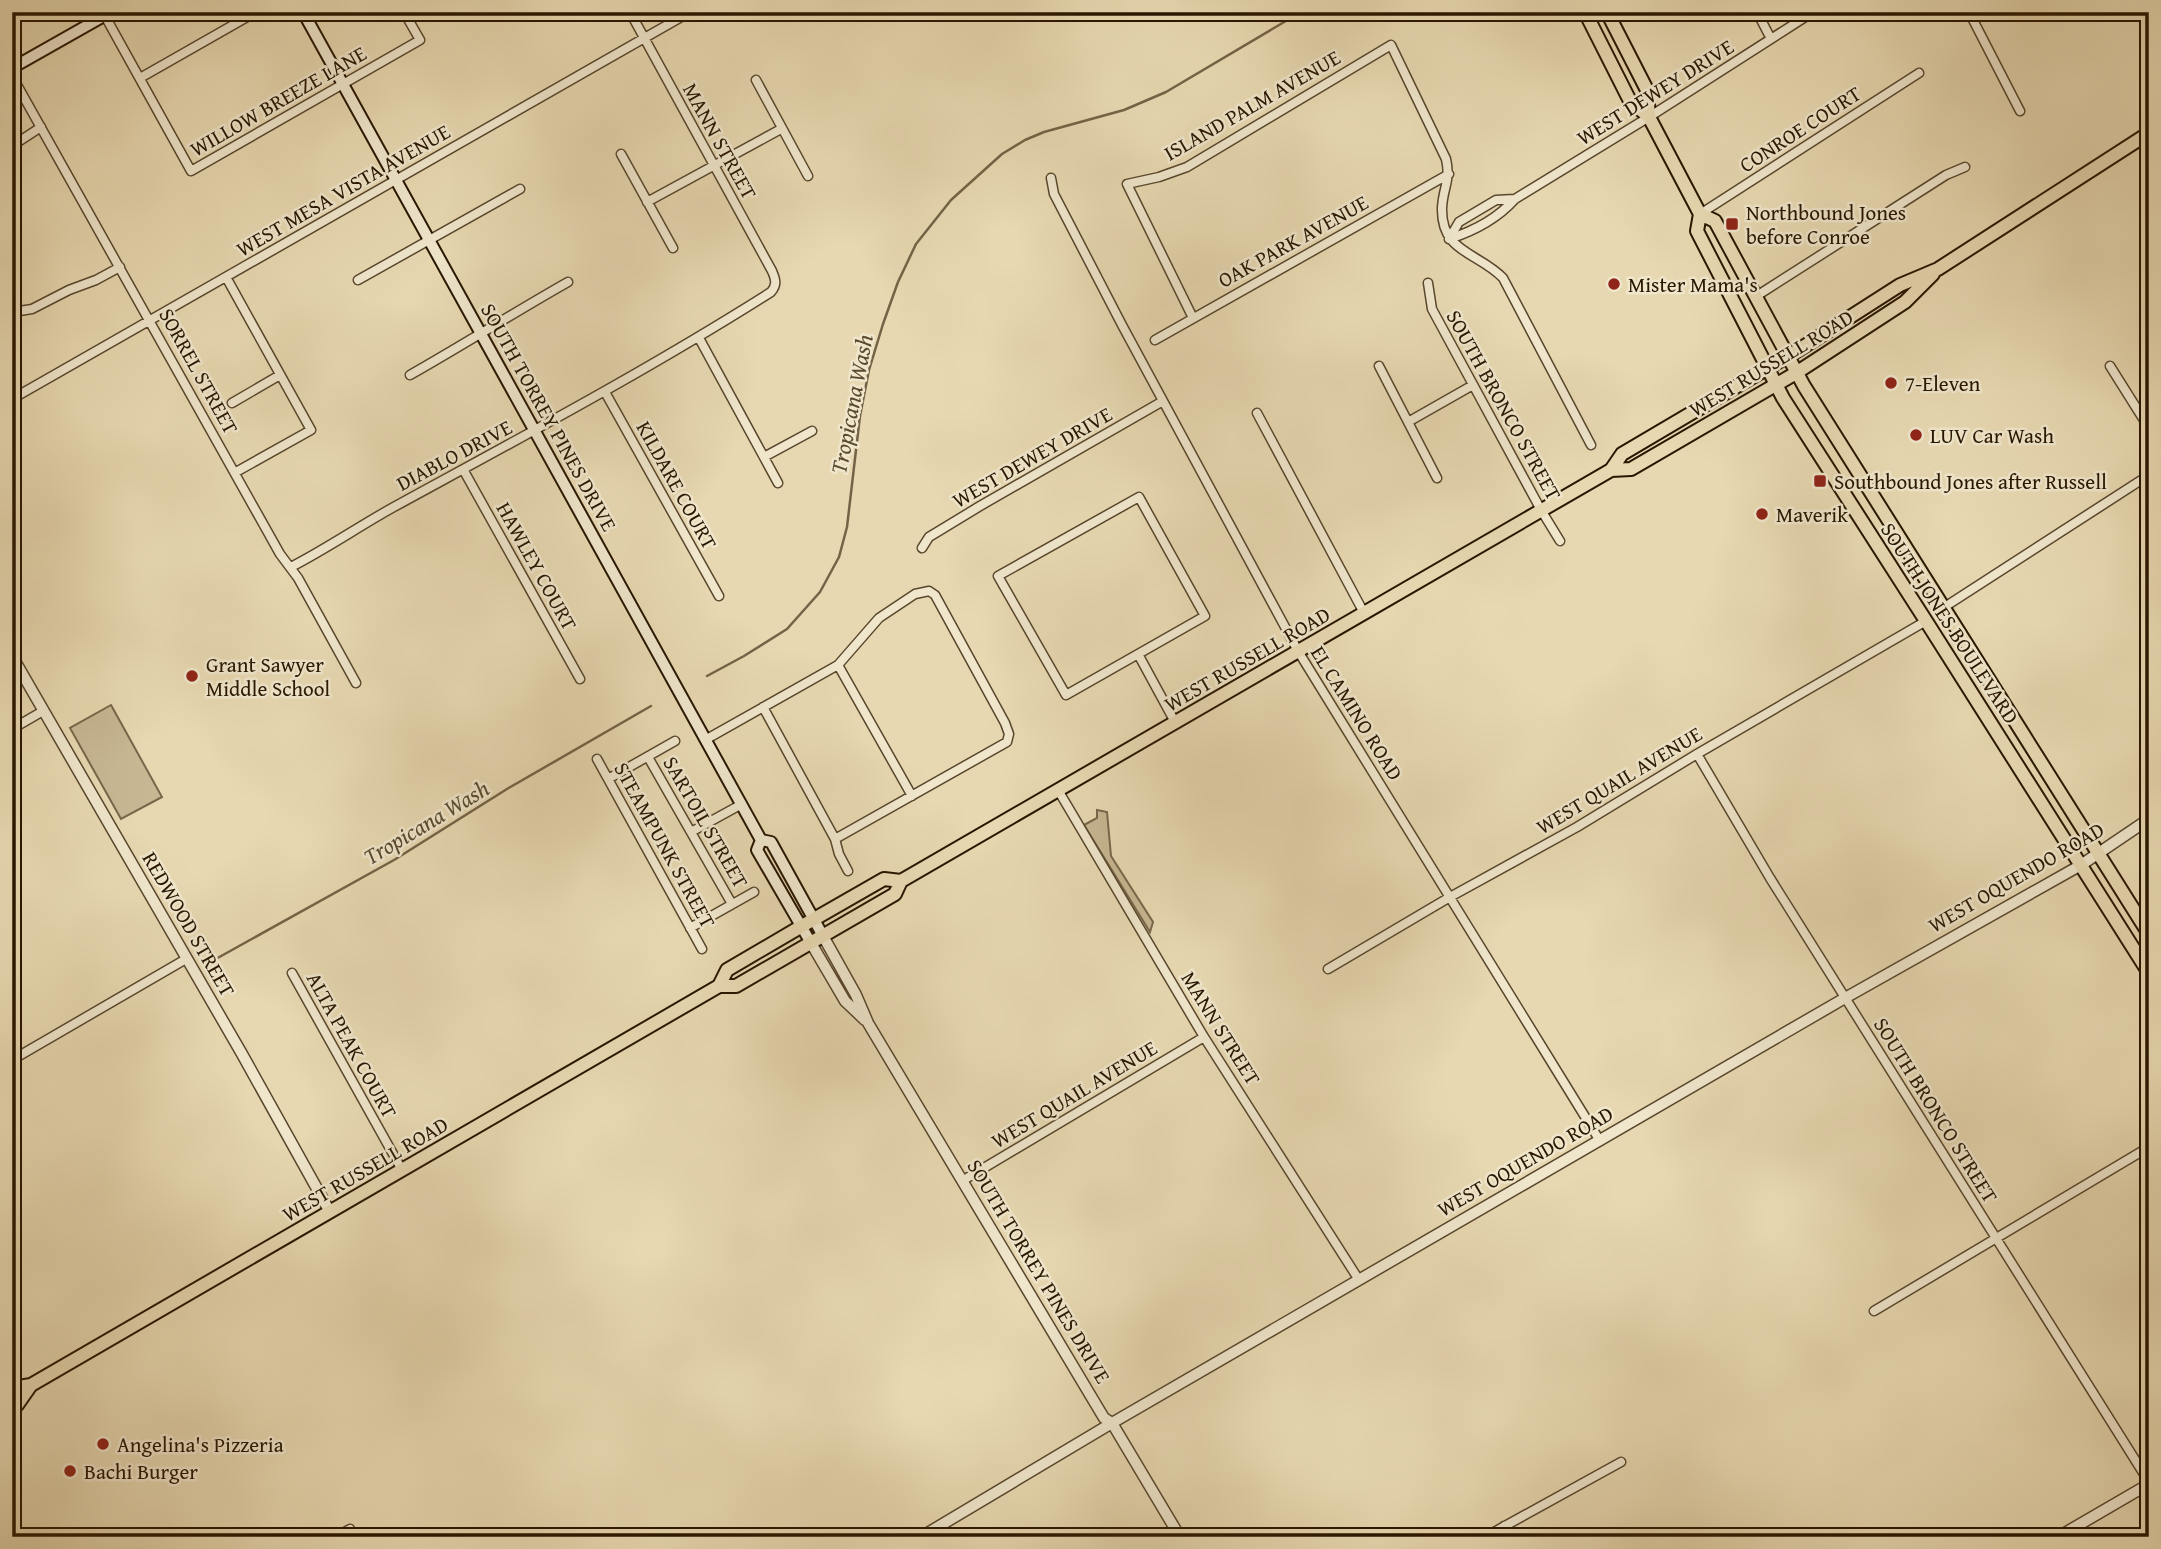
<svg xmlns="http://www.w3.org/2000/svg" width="2161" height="1549" viewBox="0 0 2161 1549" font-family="'Gentium Book Plus',serif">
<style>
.green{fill:#c7b793;stroke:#78664a;stroke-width:2}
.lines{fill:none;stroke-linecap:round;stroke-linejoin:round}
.stream{stroke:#746346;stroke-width:2.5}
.minor-casing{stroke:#58462c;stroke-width:11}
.tertiary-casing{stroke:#58462c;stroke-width:13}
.secondary-casing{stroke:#281600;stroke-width:14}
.primary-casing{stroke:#281600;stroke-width:16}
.minor{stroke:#efe6cc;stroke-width:8}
.tertiary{stroke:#efe6cc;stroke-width:10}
.secondary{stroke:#efe6cc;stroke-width:10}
.primary{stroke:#e7d8b1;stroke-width:12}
.poi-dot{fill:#8f2418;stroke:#efe6cc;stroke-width:2.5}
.labels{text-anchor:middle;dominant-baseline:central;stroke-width:5;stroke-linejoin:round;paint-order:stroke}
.street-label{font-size:21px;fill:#281600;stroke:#efe6cc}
.poi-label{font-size:21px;fill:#281600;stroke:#efe6cc;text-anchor:start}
.water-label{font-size:23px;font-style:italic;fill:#5a492f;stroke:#efe6cc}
</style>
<rect width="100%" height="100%" fill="#e7d8b1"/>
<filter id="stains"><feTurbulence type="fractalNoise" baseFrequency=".00286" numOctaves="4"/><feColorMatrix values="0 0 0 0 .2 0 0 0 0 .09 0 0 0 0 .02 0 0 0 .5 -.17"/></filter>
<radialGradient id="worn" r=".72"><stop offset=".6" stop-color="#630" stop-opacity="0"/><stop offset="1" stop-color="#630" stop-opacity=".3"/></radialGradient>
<path class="green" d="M111,705L162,797L121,819L70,728Z
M1097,810L1107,812L1111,856L1153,922L1150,932L1084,825L1097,818Z"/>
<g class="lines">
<path class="stream" d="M707,676L744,656L787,629L820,592L839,557L847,527L860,416L869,370L883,324L898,282L916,244L951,200L1002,154L1025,140L1044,132L1124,110L1166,92L1301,12
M214,960L394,860L507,789L651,706"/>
<defs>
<path id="minor" d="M1757,12L1771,39
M1969,12L2020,111
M105,16L191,171L420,40L404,12
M12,76L280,554L298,578L356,683
M140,78L256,12
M756,80L808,176
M12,146L41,127
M621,154L673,248
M1051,178L1054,194L1122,325L1298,651L1600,1141
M647,202L781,129
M1700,214L1919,73
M1449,239C1474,231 1497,219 1515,199L1649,117L1813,12
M1449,239L1459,222L1496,200L1514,199
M226,277L311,430L236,472
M358,280L520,189
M1428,283L1432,309L1541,510L1560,541
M1755,297L1946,175L1965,167
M13,312L32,309L69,290L96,280L120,267
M1193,318L1127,184L1159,177L1187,167L1391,45L1446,159C1451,181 1443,187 1442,208C1441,253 1478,252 1503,278L1591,445
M699,338L778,483
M1155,340L1449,174
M1379,366L1437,478
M2110,366L2149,428
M410,375C463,345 515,312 568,282
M605,392L719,596
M12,399L690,12
M232,403L280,375
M1257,413L1364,613
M1408,422L1473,385
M764,457L812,431
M464,471L580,679
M1139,497L1205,616L1066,695L998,576Z
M922,548L929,537L980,506L1163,401
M291,567C326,549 358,527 392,508C520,438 648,370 771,292C777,285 776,280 772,271L630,12
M1943,608L2149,475
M1138,654L1175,722
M838,665L912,796
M763,707L835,839L839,854L848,871
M12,729L43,711
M705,740L838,665L879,618L915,594L929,591L935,595L1005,723L1009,734L1007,742L835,839
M1697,754L1770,878L2149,1482
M648,757L732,904
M597,759L702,949
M608,779L675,741
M1058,790L1204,1037L1359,1280
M691,832L742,804
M690,928L754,892
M1328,969L1450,897L1577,827L1697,754L1926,621
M292,973L402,1170
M12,1060L186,959
M962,1181L1204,1037
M1874,1311L2149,1147
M1504,1526L1511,1537
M335,1537L350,1529
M1485,1537L1621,1462"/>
<path id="tertiary" d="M12,656L242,1054L330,1212
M823,936L856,995L868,1023L1104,1418L1112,1423L1180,1537
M811,943L845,1001L865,1020
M921,1537L1112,1423L1845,998L2081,865L2149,819
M2058,1537L2149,1484"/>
<path id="secondary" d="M303,12L761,840L771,842L823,936
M12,68L111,12
M761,840L757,850L811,943"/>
<path id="primary" d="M1585,12L1630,101L1649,117L1700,214L1715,221L1804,386L2149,934
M1607,12L1647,90L1649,117
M1700,214L1697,231L1783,398L1926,621L2149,973
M1611,470L1631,469L1796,373L1905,302L1933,274
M719,986L727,970L802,926L884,879L901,881
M12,1388L31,1385L719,986H736L895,894L901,881L1611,470L1622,454L1800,349L1900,285L1938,269L2149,133
M12,1407L17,1405L31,1385"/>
</defs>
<use href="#minor" class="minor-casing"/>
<use href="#tertiary" class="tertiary-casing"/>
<use href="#secondary" class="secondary-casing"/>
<use href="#primary" class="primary-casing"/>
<use href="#minor" class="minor"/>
<use href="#tertiary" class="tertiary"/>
<use href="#secondary" class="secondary"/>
<use href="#primary" class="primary"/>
</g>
<g class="poi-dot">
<rect x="1725" y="217" width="14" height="14" rx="3.5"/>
<circle cx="1614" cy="284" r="7"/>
<circle cx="1891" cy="383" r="7"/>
<circle cx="1916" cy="435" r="7"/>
<rect x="1813" y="474" width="14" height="14" rx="3.5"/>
<circle cx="1762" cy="514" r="7"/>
<circle cx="192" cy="676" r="7"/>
<circle cx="103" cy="1444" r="7"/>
<circle cx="70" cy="1471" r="7"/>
</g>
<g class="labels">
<g class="street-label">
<text transform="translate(1655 92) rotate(-32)">WEST DEWEY DRIVE</text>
<text transform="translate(278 101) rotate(-30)">WILLOW BREEZE LANE</text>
<text transform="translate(1252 105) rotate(-30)">ISLAND PALM AVENUE</text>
<text transform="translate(1800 129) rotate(-33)">CONROE COURT</text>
<text transform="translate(720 141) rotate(61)">MANN STREET</text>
<text transform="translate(343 190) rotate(-30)">WEST MESA VISTA AVENUE</text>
<text transform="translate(1293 241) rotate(-29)">OAK PARK AVENUE</text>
<text transform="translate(1771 363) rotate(-31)">WEST RUSSELL ROAD</text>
<text transform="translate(199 371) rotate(61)">SORREL STREET</text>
<text transform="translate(1504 405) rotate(61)">SOUTH BRONCO STREET</text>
<text transform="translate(549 417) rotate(61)">SOUTH TORREY PINES DRIVE</text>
<text transform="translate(454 455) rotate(-28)">DIABLO DRIVE</text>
<text transform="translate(1032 457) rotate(-30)">WEST DEWEY DRIVE</text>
<text transform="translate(677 485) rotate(61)">KILDARE COURT</text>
<text transform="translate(537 566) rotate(61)">HAWLEY COURT</text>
<text transform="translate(1950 623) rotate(57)">SOUTH JONES BOULEVARD</text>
<text transform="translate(1247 659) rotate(-30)">WEST RUSSELL ROAD</text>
<text transform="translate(1357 713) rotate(58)">EL CAMINO ROAD</text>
<text transform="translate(1619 780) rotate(-31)">WEST QUAIL AVENUE</text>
<text transform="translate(706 822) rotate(60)">SARTOIL STREET</text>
<text transform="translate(665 845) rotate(61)">STEAMPUNK STREET</text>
<text transform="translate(2016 877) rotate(-30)">WEST OQUENDO ROAD</text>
<text transform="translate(189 924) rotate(60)">REDWOOD STREET</text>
<text transform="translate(1221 1028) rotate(58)">MANN STREET</text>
<text transform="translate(352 1045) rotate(61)">ALTA PEAK COURT</text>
<text transform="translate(1074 1094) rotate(-31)">WEST QUAIL AVENUE</text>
<text transform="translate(1936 1110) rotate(58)">SOUTH BRONCO STREET</text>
<text transform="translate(1525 1161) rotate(-30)">WEST OQUENDO ROAD</text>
<text transform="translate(365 1169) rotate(-30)">WEST RUSSELL ROAD</text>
<text transform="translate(1039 1271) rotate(59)">SOUTH TORREY PINES DRIVE</text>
</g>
<g class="poi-label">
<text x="1746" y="212">Northbound Jones<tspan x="1746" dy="24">before Conroe</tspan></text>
<text x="1628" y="284">Mister Mama's</text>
<text x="1905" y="383">7-Eleven</text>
<text x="1930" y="435">LUV Car Wash</text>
<text x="1834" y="481">Southbound Jones after Russell</text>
<text x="1776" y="514">Maverik</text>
<text x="206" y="664">Grant Sawyer<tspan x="206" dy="24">Middle School</tspan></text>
<text x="117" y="1444">Angelina's Pizzeria</text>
<text x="84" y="1471">Bachi Burger</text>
</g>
<g class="water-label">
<text transform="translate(851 404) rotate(-79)">Tropicana Wash</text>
<text transform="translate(426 822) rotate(-31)">Tropicana Wash</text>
</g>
</g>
<rect width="2161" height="1549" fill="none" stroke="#e7d8b1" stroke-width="42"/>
<rect x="14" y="14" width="2133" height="1521" fill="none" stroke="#281600" stroke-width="3.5"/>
<rect x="21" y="21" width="2119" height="1507" fill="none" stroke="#281600" stroke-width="2"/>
<rect width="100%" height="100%" filter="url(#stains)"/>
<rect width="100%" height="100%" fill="url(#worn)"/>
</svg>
